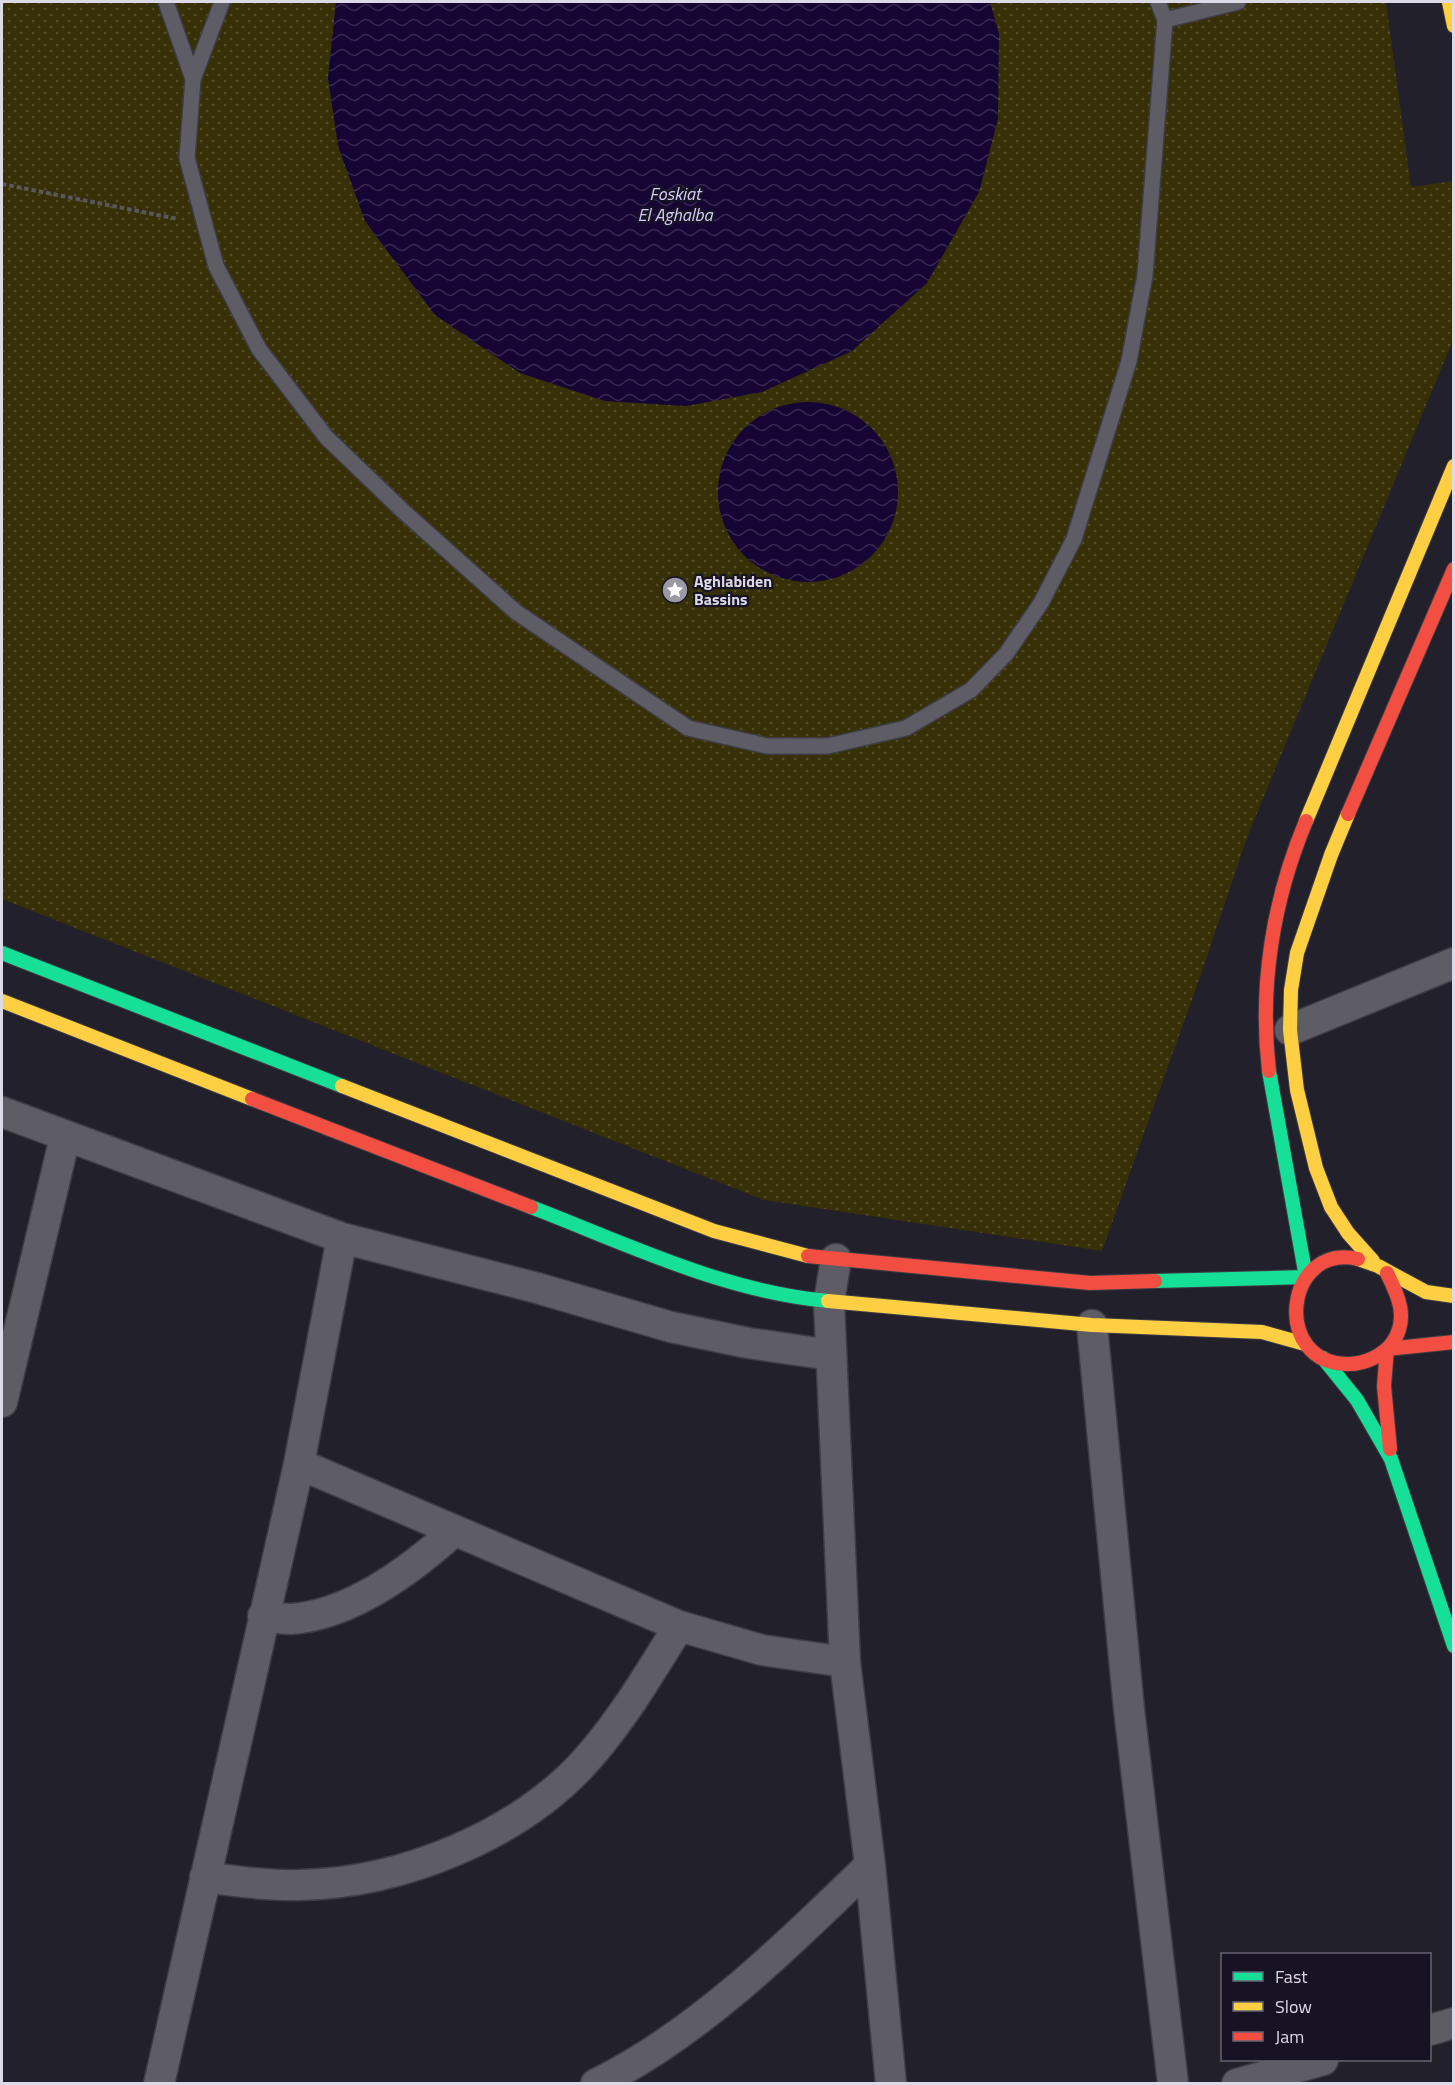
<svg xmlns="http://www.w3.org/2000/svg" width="1455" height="2085" viewBox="0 0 1455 2085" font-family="'Titillium Web',sans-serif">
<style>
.park{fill:url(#park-dots)}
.water{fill:url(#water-waves)}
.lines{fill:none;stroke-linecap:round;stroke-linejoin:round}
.lane-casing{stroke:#3e3c44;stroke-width:18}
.street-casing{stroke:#3e3c44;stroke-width:33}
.fast-casing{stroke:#3e3c44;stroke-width:16}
.slow-casing{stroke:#3e3c44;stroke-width:16}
.jam-casing{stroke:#3e3c44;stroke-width:16}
.path{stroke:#595760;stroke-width:4;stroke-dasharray:4.5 3;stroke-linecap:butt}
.lane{stroke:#5e5c64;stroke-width:15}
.street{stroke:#5e5c64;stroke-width:30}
.fast{stroke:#16e098;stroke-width:14}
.slow{stroke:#ffcf43;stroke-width:14}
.jam{stroke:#f24e42;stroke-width:14}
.labels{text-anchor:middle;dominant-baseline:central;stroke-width:4.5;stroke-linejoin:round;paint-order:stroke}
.poi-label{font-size:16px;font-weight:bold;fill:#dcdae6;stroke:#171324;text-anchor:start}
.water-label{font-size:18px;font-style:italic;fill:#d2cbf6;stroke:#171324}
</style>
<defs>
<pattern id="park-dots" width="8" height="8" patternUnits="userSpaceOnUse" patternTransform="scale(1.5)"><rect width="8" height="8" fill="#373006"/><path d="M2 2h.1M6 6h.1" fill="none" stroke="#534d2a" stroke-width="1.8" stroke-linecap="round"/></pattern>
<pattern id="water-waves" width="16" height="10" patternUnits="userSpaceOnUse" patternTransform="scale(1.5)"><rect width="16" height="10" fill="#160434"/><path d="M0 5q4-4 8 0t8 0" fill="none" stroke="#372851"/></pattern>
</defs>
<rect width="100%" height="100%" fill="#22202a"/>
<path class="park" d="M2,2H1386L1411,187L1453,181L1454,321L1451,345L1248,835L1199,980L1102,1251L764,1200L2,899Z"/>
<path class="water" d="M336,2H990L999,34L998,119L979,192L927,283L852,351L762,392L686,406L605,401L520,373L435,315L365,221L338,146L328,78Z
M718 492a90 90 0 1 1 180 0a90 90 0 1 1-180 0Z"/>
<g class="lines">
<defs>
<path id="lane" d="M166,2L193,79L187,158L216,266L259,349L326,437L404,512L516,612L688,728L767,746H828L906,728L971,690L1006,654L1041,603L1074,539L1129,361L1145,275L1165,20L1158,2
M1165,20L1238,2
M193,79L222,2"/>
<path id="street" d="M1290,1030L1454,963
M2,1112L342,1238L537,1288L671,1327L748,1343L831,1355
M836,1259L829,1302L845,1662L870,1865L891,2084
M1092,1325L1129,1709L1173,2084
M2,1402L65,1137
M299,1464L679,1626L762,1650L845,1662
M263,1616C272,1617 282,1619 291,1619C351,1615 412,1569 454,1531
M205,1877C236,1881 268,1886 300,1885C402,1883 521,1835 589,1757C624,1717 651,1671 679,1626
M1430,2030L1454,2023
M159,2084L299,1464L342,1238
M596,2084C697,2035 790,1943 870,1865
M1237,2084L1323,2060"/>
<path id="fast" d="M2,953L342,1086
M531,1207C627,1244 725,1292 828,1301
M1155,1281L1306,1277L1269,1071
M1323,1358L1357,1400L1391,1459L1454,1646"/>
<path id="slow" d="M1449,2L1454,26
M1348,814L1331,855L1297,953L1291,990L1290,1030L1297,1090L1316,1168L1331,1207L1348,1233L1373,1261
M1306,821L1454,466
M2,1001L252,1099
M342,1086L714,1231L808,1256
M1358,1259L1378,1266L1426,1292L1454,1296
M828,1301L1092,1325L1262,1332L1305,1344"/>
<path id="jam" d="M1348,814L1454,569
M1269,1071C1259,986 1273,900 1306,821
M252,1099L531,1207
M808,1256L1090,1283L1155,1281
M1358,1259C1284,1242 1271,1365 1349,1364C1365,1364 1384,1355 1393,1342C1409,1318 1398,1295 1387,1273
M1390,1449L1384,1386L1387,1349L1454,1342"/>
</defs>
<use href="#lane" class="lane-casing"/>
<use href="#street" class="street-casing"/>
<use href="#fast" class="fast-casing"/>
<use href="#slow" class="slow-casing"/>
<use href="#jam" class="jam-casing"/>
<path class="path" d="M2,184L178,219"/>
<use href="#lane" class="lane"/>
<use href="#street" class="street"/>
<use href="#fast" class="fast"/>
<use href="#slow" class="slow"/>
<use href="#jam" class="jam"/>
</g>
<defs>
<symbol id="sight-disc" viewBox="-11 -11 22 22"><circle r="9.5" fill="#9b99a4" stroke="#171324"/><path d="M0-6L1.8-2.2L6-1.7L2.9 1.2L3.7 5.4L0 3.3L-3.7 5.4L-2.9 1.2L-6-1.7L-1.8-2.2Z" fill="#fff"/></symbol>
</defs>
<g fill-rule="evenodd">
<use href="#sight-disc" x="660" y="575" width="30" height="30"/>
</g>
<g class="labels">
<g class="poi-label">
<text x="694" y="581">Aghlabiden<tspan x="694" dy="18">Bassins</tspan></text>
</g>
<g class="water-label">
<text x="675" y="193">Foskiat<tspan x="675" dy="21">El Aghalba</tspan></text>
</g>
</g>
<rect width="1455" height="2085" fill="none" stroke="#dcdae6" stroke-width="6"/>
<rect x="1221" y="1953" width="210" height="108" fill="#171324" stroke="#666372" stroke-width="1.5"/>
<rect x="1233" y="1972" width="30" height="9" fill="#16e098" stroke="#666372" stroke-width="1.5"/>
<text x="1275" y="1983" font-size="18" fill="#dcdae6">Fast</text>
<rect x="1233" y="2002" width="30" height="9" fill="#ffcf43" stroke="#666372" stroke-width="1.5"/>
<text x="1275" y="2013" font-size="18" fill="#dcdae6">Slow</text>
<rect x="1233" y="2032" width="30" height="9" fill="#f24e42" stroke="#666372" stroke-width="1.5"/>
<text x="1275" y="2043" font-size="18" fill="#dcdae6">Jam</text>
</svg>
